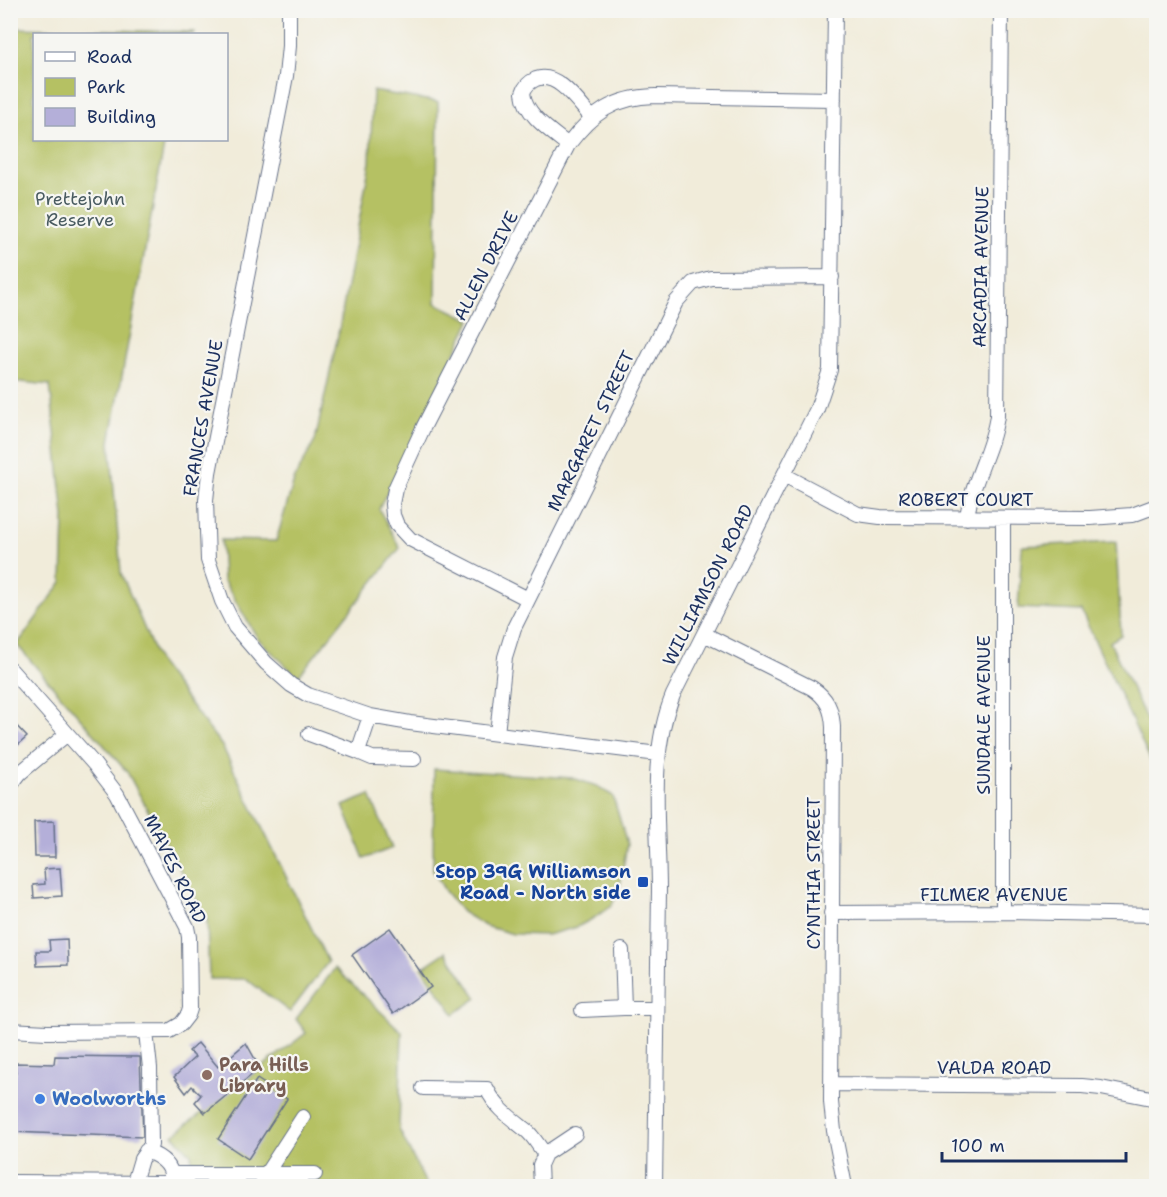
<svg xmlns="http://www.w3.org/2000/svg" width="1167" height="1197" viewBox="0 0 1167 1197" font-family="'Shantell Sans',sans-serif">
<style>
.green{fill:#b5c163;stroke:#687860;stroke-width:1.5}
.building{fill:#b4afd9}
.lines{fill:none;stroke-linecap:round;stroke-linejoin:round}
.minor-casing{stroke:#667189;stroke-width:16}
.minor{stroke:#fff;stroke-width:14}
.transit-dot{fill:#1a4fb4;stroke:#f6f6f2;stroke-width:2}
.education-dot{fill:#8d6e63;stroke:#f6f6f2;stroke-width:2}
.shop-dot{fill:#3f7fe0;stroke:#f6f6f2;stroke-width:2}
.labels{text-anchor:middle;dominant-baseline:central;stroke-width:4.5;stroke-linejoin:round;paint-order:stroke}
.park-label{font-size:18px;fill:#495b60;stroke:#f6f6f2}
.street-label{font-size:18px;fill:#1b2f5e;stroke:#f6f6f2}
.transit-label{font-size:18px;font-weight:bold;fill:#164399;stroke:#f6f6f2;text-anchor:end}
.education-label{font-size:18px;font-weight:bold;fill:#785e54;stroke:#f6f6f2;text-anchor:start}
.shop-label{font-size:18px;font-weight:bold;fill:#366cbe;stroke:#f6f6f2;text-anchor:start}
</style>
<rect width="100%" height="100%" fill="#f6f6f2"/>
<filter id="ink" filterUnits="userSpaceOnUse"><feTurbulence type="fractalNoise" baseFrequency=".0167" numOctaves="2"/><feDisplacementMap in="SourceGraphic" scale="12" xChannelSelector="R" yChannelSelector="G"/><feConvolveMatrix kernelMatrix="1 2 1 2 8 2 1 2 1" color-interpolation-filters="sRGB"/></filter>
<filter id="wash" filterUnits="userSpaceOnUse"><feTurbulence type="fractalNoise" baseFrequency=".008" numOctaves="4" result="noise"/><feDisplacementMap in="SourceGraphic" scale="24" xChannelSelector="R" yChannelSelector="G"/><feGaussianBlur stdDeviation="1.35" result="paint"/><feColorMatrix in="noise" values="0 0 0 0 0 0 0 0 0 0 0 0 0 0 0 0 0 1.4 0 .05"/><feComposite in="paint" operator="in"/></filter>
<g filter="url(#wash)">
<rect width="100%" height="100%" fill="#f1ecda"/>
<path class="green" d="M11,28L195,32L194,34H34V140H165L110,442L121,573L159,663L222,746L328,962L290,1012L246,979H209L207,919L127,772L17,645L62,582L64,517L50,385L11,381Z
M373,91L438,102L436,303L471,320L379,509L400,548L298,677L258,639L223,580L221,540L276,541L295,477L315,441L338,335L370,162Z
M1116,542L1121,635L1110,642L1156,740V772L1081,611L1018,608L1022,546Z
M434,769L572,778L597,786L613,796L627,844L620,886L612,905L594,918L577,927L547,935L513,934L485,926L462,912L445,891L433,870Z
M370,795L392,848L364,859L343,806Z
M446,952L477,998L454,1014L422,968Z
M335,968L402,1032L399,1129L427,1186H193L191,1154L173,1135L306,1033L296,1019Z"/>
<g id="blocks">
<path class="building" d="M10,719L27,737L10,752Z
M54,821L55,857H35L34,822Z
M60,868L62,896L34,898L33,885L45,884L44,869Z
M390,928L431,987L393,1014L352,955Z
M67,939L68,965L37,966L36,951H50L49,940Z
M198,1043L218,1067L246,1043L260,1068L205,1113L195,1102L201,1095L192,1086L186,1093L174,1077L195,1057L189,1051Z
M55,1056L140,1057L143,1137L10,1132V1073H16L15,1063L54,1064Z
M257,1079L287,1099L248,1159L218,1139Z"/>
</g>
</g>
<g filter="url(#ink)">
<use href="#blocks" fill-opacity="0" stroke="#667189" stroke-width="1.5"/>
<g class="lines">
<defs>
<path id="minor" d="M289,10V46L286,76L209,473L206,500L208,560L222,601L235,627L266,663L291,685L308,695L370,716L410,723L658,754
M568,145C552,132 525,115 523,93C525,86 529,82 536,79C558,71 579,104 592,118
M784,475L858,514L880,517L1090,518L1132,515L1156,506
M967,518C971,482 992,452 997,416L1001,10
M1003,519V912
M528,599L410,539L397,525L393,515L392,504L395,489L424,426L568,145C592,113 614,97 655,96L834,99
M704,634L812,688C827,698 832,709 833,727L831,1102L834,1131L845,1186
M10,669L94,764L117,794L187,927L189,937L190,1009L188,1015L181,1024L169,1031L47,1032L10,1030
M309,734L358,752L370,716
M497,734L505,657L514,628L676,302L693,283L711,278L832,277
M358,752L372,758L414,759
M10,786L20,773L67,734
M831,913L1003,912L1156,915
M624,1008H656
M582,1010L624,1008L622,950
M831,1084L1082,1086L1101,1088L1156,1099
M423,1088L487,1089C496,1108 511,1118 527,1131C534,1137 539,1147 545,1154L540,1165L541,1186
M545,1154L575,1134
M172,1174H315
M266,1174L303,1117
M10,1182L168,1183L171,1179C173,1164 159,1156 146,1151
M133,1186L141,1159L151,1145L150,1068L146,1032
M655,1186C657,1088 658,989 659,890C659,826 648,756 673,695L817,409L830,370L835,10"/>
</defs>
<use href="#minor" class="minor-casing"/>
<use href="#minor" class="minor"/>
</g>
</g>
<rect class="transit-dot" x="637" y="876" width="12" height="12" rx="3"/>
<circle class="education-dot" cx="207" cy="1075" r="6"/>
<circle class="shop-dot" cx="40" cy="1099" r="6"/>
<g class="labels">
<g class="park-label">
<text x="80" y="199">Prettejohn<tspan x="80" dy="21">Reserve</tspan></text>
</g>
<g class="street-label">
<text transform="translate(486 266) rotate(-63)">ALLEN DRIVE</text>
<text transform="translate(981 267) rotate(-89)">ARCADIA AVENUE</text>
<text transform="translate(203 418) rotate(-80)">FRANCES AVENUE</text>
<text transform="translate(591 431) rotate(-64)">MARGARET STREET</text>
<text x="966" y="500">ROBERT COURT</text>
<text transform="translate(708 585) rotate(-63)">WILLIAMSON ROAD</text>
<text transform="translate(984 715) rotate(-90)">SUNDALE AVENUE</text>
<text transform="translate(175 869) rotate(64)">MAVES ROAD</text>
<text transform="translate(814 873) rotate(-90)">CYNTHIA STREET</text>
<text x="994" y="895">FILMER AVENUE</text>
<text x="994" y="1068">VALDA ROAD</text>
</g>
<g class="transit-label">
<text x="631" y="872">Stop 39G Williamson<tspan x="631" dy="21">Road - North side</tspan></text>
</g>
<g class="education-label">
<text x="219" y="1065">Para Hills<tspan x="219" dy="21">Library</tspan></text>
</g>
<g class="shop-label">
<text x="52" y="1099">Woolworths</text>
</g>
</g>
<rect width="1167" height="1197" fill="none" stroke="#f6f6f2" stroke-width="36"/>
<rect x="33" y="33" width="195" height="108" fill="#f6f6f2" stroke="#9ea6b7" stroke-width="1.5"/>
<rect x="45" y="52" width="30" height="9" fill="#ffffff" stroke="#9ea6b7" stroke-width="1.5"/>
<text x="87" y="63" font-size="18" fill="#1b2f5e">Road</text>
<rect x="45" y="78" width="30" height="18" fill="#b5c163" stroke="#9ea6b7" stroke-width="1.5"/>
<text x="87" y="93" font-size="18" fill="#1b2f5e">Park</text>
<rect x="45" y="108" width="30" height="18" fill="#b4afd9" stroke="#9ea6b7" stroke-width="1.5"/>
<text x="87" y="123" font-size="18" fill="#1b2f5e">Building</text>
<path d="M942 1152v9h184v-9" fill="none" stroke="#1b2f5e" stroke-width="3"/>
<text x="951" y="1152" font-size="18" fill="#1b2f5e" stroke="#f6f6f2" stroke-width="4.5" paint-order="stroke">100 m</text>
</svg>
